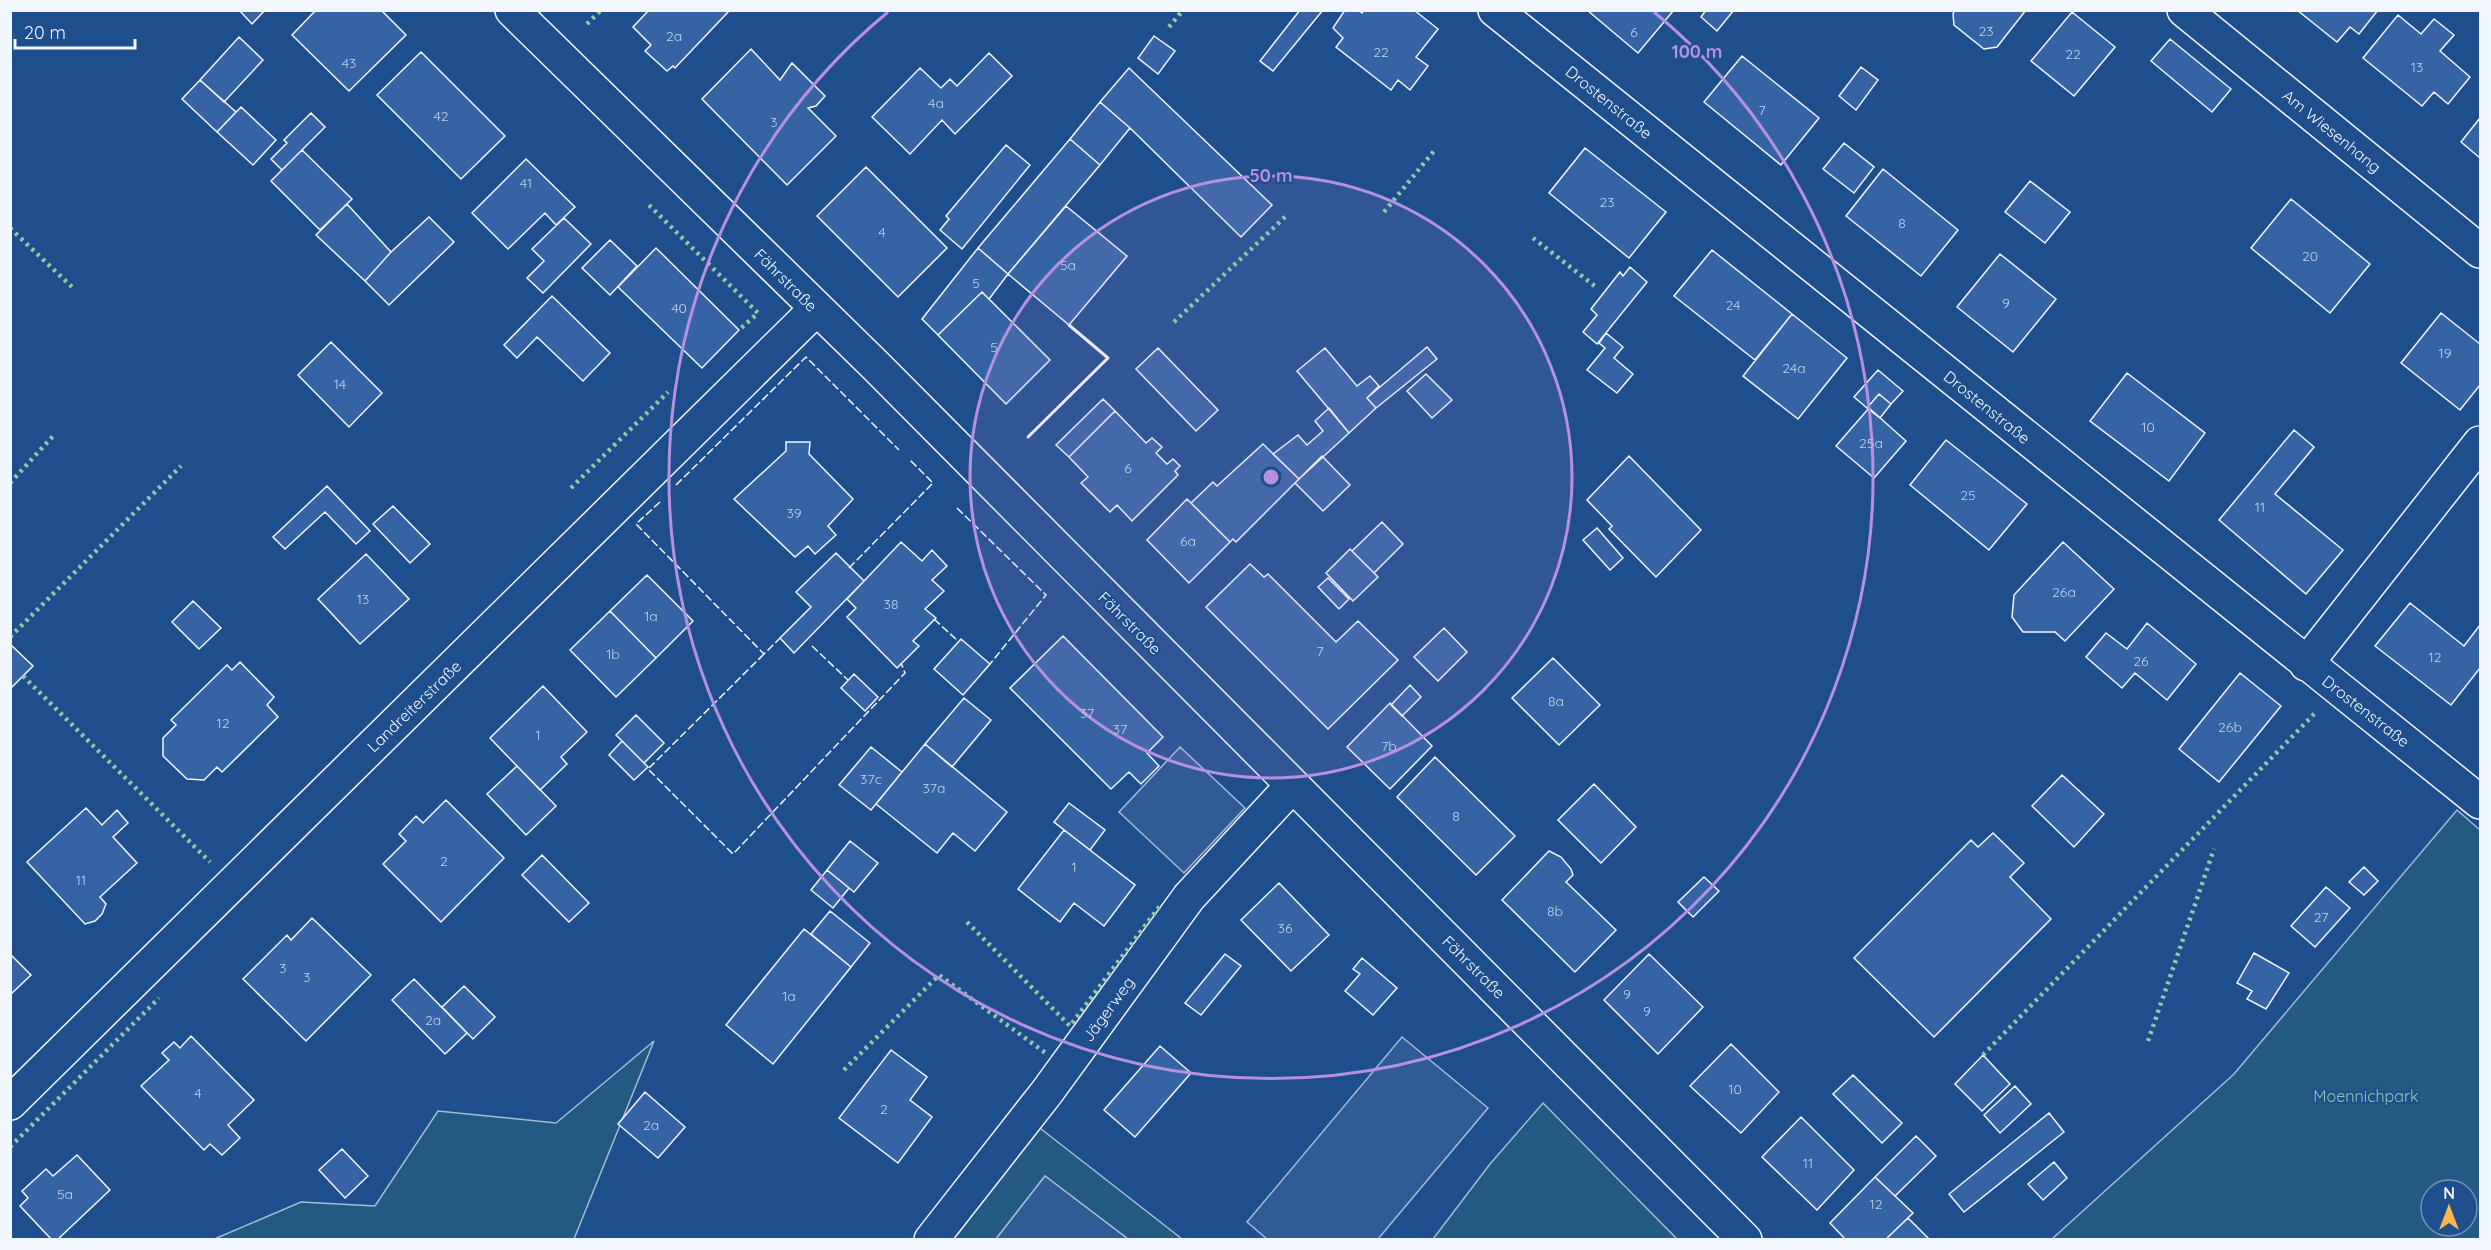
<svg xmlns="http://www.w3.org/2000/svg" width="2491" height="1250" viewBox="0 0 2491 1250" font-family="Quicksand,sans-serif">
<style>
.green{fill:#245a82;stroke:#a8bbd7;stroke-width:1.5;fill-rule:evenodd}
.parking{fill:#305b95;stroke:#a8bbd7;stroke-width:1.5}
.building{fill:#3563a3;stroke:#f2f6ff;stroke-width:1.5}
.lines{fill:none;stroke-linecap:round;stroke-linejoin:round}
.minor-casing{stroke:#f2f6ff;stroke-width:36}
.tertiary-casing{stroke:#f2f6ff;stroke-width:36}
.minor{stroke:#1f4e8c;stroke-width:33}
.tertiary{stroke:#1f4e8c;stroke-width:33}
.hedge{stroke:#97c8a6;stroke-width:4.5;stroke-dasharray:3 4.5;stroke-linecap:butt}
.fence{stroke:#f2f6ff;stroke-width:1.5;stroke-dasharray:8 3;stroke-linecap:butt}
.wall{stroke:#f2f6ff;stroke-width:3}
.ring{fill:none;stroke:#b691df;stroke-width:3}
.labels{text-anchor:middle;dominant-baseline:central;stroke-width:4.5;stroke-linejoin:round;paint-order:stroke}
.number-label{font-size:14px;fill:#c3d1e8}
.street-label{font-size:16px;fill:#f2f6ff;stroke:#1f4e8c}
.park-label{font-size:16px;fill:#97c8a6;stroke:#1f4e8c}
.centre{fill:#b691df;stroke:#1f4e8c;stroke-width:3}
.ring-label{font-size:18px;text-anchor:middle;font-weight:bold;fill:#b691df;stroke:#1f4e8c;stroke-width:4.5;stroke-linejoin:round;paint-order:stroke}
</style>
<rect width="100%" height="100%" fill="#1f4e8c"/>
<path class="green" d="M2457,810L2480,830V1239H2052L2234,1074ZM2431,1190H2467V1226H2431Z
M654,1041L574,1239L212,1240L301,1202L375,1206L438,1111L556,1123Z
M1543,1103L1677,1239H1433L1490,1164Z
M1027,1118L1182,1239H1128L1045,1176L996,1239L931,1240Z"/>
<path class="parking" d="M1180,747L1245,808L1184,873L1119,812Z
M1402,1037L1488,1108L1378,1239H1267L1247,1222Z
M1045,1176L1128,1239H996Z"/>
<path class="building" d="M239,10H265L252,24Z
M316,10H381L406,35L349,91L292,35Z
M649,10H727L728,12L675,68L673,66L667,71L645,51L651,45L633,27Z
M1300,10H1323L1273,71L1260,61Z
M1345,10H1358L1362,13L1364,10H1414L1438,29L1416,57L1428,66L1410,90L1398,80L1391,90L1336,47L1343,38L1333,28Z
M1587,10H1674L1638,53Z
M1706,10H1734L1717,31L1701,17Z
M1955,10H2026L1997,47L1984,49L1954,25L1953,14Z
M2297,10H2378L2359,34L2350,27L2337,42Z
M2072,12L2115,47L2074,96L2031,61Z
M2398,15L2421,34L2434,19L2454,35L2440,51L2470,77L2448,104L2434,92L2422,106L2363,58Z
M1154,36L1175,51L1158,74L1138,58Z
M239,37L263,60L224,102L200,80Z
M2170,39L2231,89L2212,112L2151,61Z
M751,49L780,80L792,63L825,96L816,106L808,108L836,136L787,185L702,99Z
M421,52L505,136L461,179L377,95Z
M989,53L1012,76L955,134L942,120L910,154L872,117L920,68L941,88L950,79L957,86Z
M1742,56L1819,118L1781,165L1704,102Z
M1861,67L1878,80L1856,110L1839,96Z
M1129,68L1272,205L1241,237L1130,128L1100,102Z
M200,80L236,112L217,132L182,99Z
M1100,102L1130,128L1100,165L1070,139Z
M241,107L276,140L253,165L217,132Z
M311,113L325,127L282,170L271,159L287,143L284,140Z
M2480,118V158L2461,142Z
M1070,139L1100,165L1008,274L978,248Z
M1844,143L1874,167L1854,193L1823,169Z
M1006,145L1030,165L962,249L940,230L949,219L946,216Z
M1585,148L1666,212L1629,258L1549,193Z
M302,150L352,199L320,230L271,181Z
M526,159L575,207L556,225L545,213L508,249L472,213Z
M866,167L947,248L898,297L817,216Z
M1883,169L1958,230L1921,276L1846,216Z
M2030,181L2070,212L2045,243L2005,212Z
M2291,199L2370,264L2330,313L2251,248Z
M347,204L391,252L365,281L316,235Z
M1066,206L1127,256L1069,325L1008,274Z
M429,217L454,242L389,305L365,281L391,252Z
M564,218L591,244L543,293L527,278L544,261L532,249Z
M610,240L637,266L610,295L582,268Z
M656,248L739,330L702,368L618,287Z
M978,248L1008,274L989,299L982,292L938,335L922,319Z
M1712,250L1792,314L1755,360L1674,296Z
M2000,254L2056,299L2013,352L1957,307Z
M1630,267L1647,282L1597,344L1583,332L1597,315L1591,309L1620,272L1623,276Z
M982,292L1050,360L1006,404L938,335Z
M552,296L610,353L583,381L537,337L517,358L504,345Z
M2441,313L2480,344V385L2460,410L2401,363Z
M1792,314L1847,358L1798,419L1743,376Z
M1606,333L1623,347L1614,358L1633,374L1617,393L1587,370L1605,348L1599,343Z
M331,342L382,393L349,427L298,375Z
M1427,347L1437,359L1376,408L1367,398Z
M1158,348L1218,410L1196,431L1136,369Z
M1325,348L1357,386L1370,376L1379,386L1367,398L1376,408L1349,433L1297,371Z
M1878,370L1903,391L1891,404L1879,394L1867,408L1854,397Z
M2127,373L2205,433L2169,481L2090,421Z
M1426,374L1452,400L1432,418L1407,391Z
M1879,394L1891,404L1880,418L1867,408Z
M1103,399L1115,411L1069,457L1056,445Z
M1329,408L1349,433L1299,479L1273,454L1298,435L1307,445L1323,431L1315,421Z
M1869,408L1906,441L1874,478L1836,446Z
M1115,411L1146,443L1152,438L1162,447L1156,453L1167,464L1173,459L1180,466L1175,471L1178,475L1132,521L1117,505L1110,512L1081,483L1088,477L1069,457Z
M2294,430L2314,447L2275,494L2343,550L2306,594L2219,520Z
M1946,440L2027,504L1989,550L1910,485Z
M786,442H810L809,454L853,499L828,526L836,535L815,554L808,546L795,557L734,499L786,451Z
M1263,444L1299,479L1236,542L1233,539L1230,542L1191,503L1213,482L1217,486Z
M1322,456L1350,485L1323,511L1295,483Z
M1629,456L1701,530L1656,577L1609,529L1612,526L1587,500Z
M327,486L370,531L356,544L325,512L285,549L273,537Z
M1187,499L1230,542L1189,583L1147,540Z
M393,506L430,544L410,563L373,524Z
M1382,522L1403,544L1374,573L1352,551Z
M1597,528L1623,558L1610,570L1583,540Z
M901,542L922,561L932,550L947,566L932,580L944,591L925,609L936,618L913,641L919,646L897,668L847,617L856,608L847,599Z
M2063,542L2114,589L2065,641L2055,632H2023L2012,617L2014,595Z
M1350,549L1378,577L1353,601L1326,573Z
M836,553L864,581L794,653L780,638L811,607L796,592Z
M366,554L409,599L360,644L318,599Z
M1250,564L1264,577L1268,574L1336,642L1358,621L1398,660L1328,729L1206,607Z
M647,575L693,621L656,658L610,611Z
M1328,578L1349,599L1339,609L1318,587Z
M193,601L221,628L199,649L172,622Z
M2410,603L2464,646L2480,625V668L2451,705L2375,646Z
M610,611L656,658L616,697L570,650Z
M2147,623L2196,664L2167,700L2135,673L2122,688L2086,657L2106,633L2127,649Z
M1444,628L1467,652L1438,681L1414,657Z
M1063,636L1163,737L1147,753L1159,766L1141,784L1129,772L1111,789L1010,688Z
M961,639L990,664L963,695L934,669Z
M10,644L33,666L10,689Z
M1553,658L1600,705L1559,745L1512,698Z
M240,662L274,697L267,705L278,717L222,772L217,767L204,780L187,779L163,756V738L176,725L171,720L227,665L232,670Z
M2240,673L2281,706L2219,782L2179,749Z
M854,674L878,697L865,711L841,688Z
M1410,685L1421,697L1402,716L1391,705Z
M543,686L587,732L561,757L567,764L540,790L490,738Z
M964,698L991,720L952,767L925,744Z
M1390,703L1432,746L1390,789L1347,747Z
M636,715L664,743L644,763L616,735Z
M622,741L648,767L634,780L609,755Z
M925,744L1007,812L975,851L953,833L937,853L876,804Z
M871,747L902,772L871,810L839,785Z
M1435,757L1515,836L1476,875L1397,797Z
M517,766L556,806L526,835L487,794Z
M2062,775L2104,814L2074,847L2032,806Z
M1594,784L1636,827L1601,863L1558,820Z
M446,800L504,858L441,922L383,864L406,841L399,834L416,816L423,823Z
M1069,803L1105,830L1090,850L1054,822Z
M86,808L102,825L117,810L128,823L113,837L137,863L100,897L106,904L102,914L95,921L85,924L27,862Z
M1064,830L1135,885L1104,926L1074,903L1060,922L1018,889Z
M1993,833L2024,863L2010,877L2051,919L1934,1037L1854,958L1971,840L1978,847Z
M850,841L878,863L854,892L827,870Z
M1549,851L1561,857L1571,869L1573,875L1566,882L1616,930L1575,972L1502,900Z
M542,855L589,903L569,922L522,875Z
M2364,867L2378,881L2364,895L2349,882Z
M827,870L849,888L833,908L811,890Z
M1704,877L1719,891L1693,917L1678,902Z
M1279,883L1329,935L1291,971L1241,920Z
M2326,887L2350,908L2315,947L2291,926Z
M830,911L870,943L851,967L811,934Z
M312,918L371,975L306,1041L243,979L287,935L291,940Z
M804,929L851,967L773,1064L726,1025Z
M2254,953L2289,973L2266,1009L2247,999L2252,991L2237,983Z
M10,954L31,975L10,995Z
M1225,954L1241,966L1201,1015L1185,1003Z
M1649,954L1703,1007L1658,1054L1604,1000Z
M1362,958L1397,988L1373,1015L1345,991L1360,974L1353,969Z
M414,979L467,1033L445,1054L392,1000Z
M464,986L495,1017L473,1039L442,1007Z
M191,1036L254,1100L228,1125L240,1138L222,1155L210,1144L204,1150L141,1086L169,1060L162,1053L174,1042L180,1048Z
M1731,1044L1779,1092L1741,1133L1690,1086Z
M1160,1046L1191,1073L1135,1137L1104,1110Z
M891,1050L927,1077L910,1100L932,1117L898,1163L839,1118Z
M1983,1055L2010,1084L1982,1111L1955,1084Z
M1853,1075L1902,1123L1882,1143L1833,1094Z
M2015,1086L2031,1104L2000,1133L1984,1115Z
M645,1092L685,1127L658,1158L618,1124Z
M2049,1113L2064,1132L1964,1212L1949,1194Z
M1801,1117L1854,1170L1817,1210L1762,1157Z
M1916,1136L1936,1156L1895,1196L1875,1177Z
M342,1149L368,1176L345,1198L319,1170Z
M77,1155L110,1190L57,1240H52L20,1206L28,1198L22,1191L46,1169L53,1176Z
M2054,1162L2067,1178L2043,1200L2028,1184Z
M1875,1177L1913,1213L1885,1240H1846L1830,1223Z
M1908,1218L1930,1240H1885Z"/>
<g class="lines">
<defs>
<path id="minor" d="M1495,10L2480,802
M2184,10L2480,251
M2306,664L2480,443
M10,1103L816,309
M931,1240L1047,1092L1189,897L1292,786"/>
<path id="tertiary" d="M512,10L876,366L1745,1240"/>
</defs>
<use href="#minor" class="minor-casing"/>
<use href="#tertiary" class="tertiary-casing"/>
<use href="#minor" class="minor"/>
<use href="#tertiary" class="tertiary"/>
<path class="hedge" d="M587,24L601,10
M1169,27L1183,10
M649,205L758,313L739,330
M1384,212L1434,151
M10,228L73,288
M1533,238L1596,287
M1174,322L1286,216
M10,483L53,436
M571,488L668,392
M10,637L181,466
M23,676L210,862
M967,922L1070,1026L1162,903
M2148,1041L2214,849
M1983,1055L2315,713
M844,1070L939,975L1047,1054
M10,1147L159,998"/>
<path class="fence" d="M676,485L806,357L899,450
M660,502L636,524L764,654L780,638
M957,508L1046,595L990,664
M849,568L933,483L909,459
M934,619L958,641
M812,646L848,680
M764,654L648,769L733,854L905,673L901,663"/>
<path class="wall" d="M1028,437L1108,358L1069,325"/>
</g>
<circle cx="1271" cy="477" r="301" fill="#b691df" fill-opacity=".12"/>
<g class="ring">
<circle cx="1271" cy="477" r="301"/>
<path d="M1654 12A602 602 0 1 1 888 12"/>
</g>
<g class="labels">
<g class="number-label">
<text x="1986" y="31">23</text>
<text x="1634" y="32">6</text>
<text x="674" y="36">2a</text>
<text x="1381" y="52">22</text>
<text x="2073" y="54">22</text>
<text x="349" y="63">43</text>
<text x="2417" y="67">13</text>
<text x="936" y="103">4a</text>
<text x="1762" y="110">7</text>
<text x="441" y="116">42</text>
<text x="774" y="122">3</text>
<text x="526" y="183">41</text>
<text x="1607" y="202">23</text>
<text x="1902" y="223">8</text>
<text x="882" y="232">4</text>
<text x="2310" y="256">20</text>
<text x="1068" y="265">5a</text>
<text x="976" y="283">5</text>
<text x="2006" y="303">9</text>
<text x="1733" y="305">24</text>
<text x="679" y="308">40</text>
<text x="994" y="347">5</text>
<text x="2445" y="353">19</text>
<text x="1794" y="368">24a</text>
<text x="340" y="384">14</text>
<text x="2148" y="427">10</text>
<text x="1871" y="443">25a</text>
<text x="1128" y="468">6</text>
<text x="1968" y="495">25</text>
<text x="2260" y="507">11</text>
<text x="794" y="513">39</text>
<text x="1188" y="541">6a</text>
<text x="2064" y="592">26a</text>
<text x="363" y="599">13</text>
<text x="891" y="604">38</text>
<text x="651" y="616">1a</text>
<text x="1320" y="651">7</text>
<text x="613" y="654">1b</text>
<text x="2435" y="657">12</text>
<text x="2141" y="661">26</text>
<text x="1556" y="701">8a</text>
<text x="1087" y="713">37</text>
<text x="223" y="723">12</text>
<text x="2230" y="727">26b</text>
<text x="1120" y="729">37</text>
<text x="538" y="735">1</text>
<text x="1389" y="746">7b</text>
<text x="871" y="779">37c</text>
<text x="934" y="788">37a</text>
<text x="1456" y="816">8</text>
<text x="444" y="861">2</text>
<text x="1074" y="867">1</text>
<text x="81" y="880">11</text>
<text x="1555" y="911">8b</text>
<text x="2321" y="917">27</text>
<text x="1285" y="928">36</text>
<text x="283" y="968">3</text>
<text x="307" y="977">3</text>
<text x="1627" y="994">9</text>
<text x="789" y="996">1a</text>
<text x="1647" y="1011">9</text>
<text x="433" y="1020">2a</text>
<text x="1735" y="1089">10</text>
<text x="198" y="1093">4</text>
<text x="884" y="1109">2</text>
<text x="651" y="1125">2a</text>
<text x="1808" y="1163">11</text>
<text x="65" y="1194">5a</text>
<text x="1876" y="1204">12</text>
</g>
<g class="street-label">
<text transform="translate(1609 102) rotate(39)">Drostenstraße</text>
<text transform="translate(2332 131) rotate(39)">Am Wiesenhang</text>
<text transform="translate(786 280) rotate(45)">Fährstraße</text>
<text transform="translate(1987 407) rotate(39)">Drostenstraße</text>
<text transform="translate(1130 623) rotate(45)">Fährstraße</text>
<text transform="translate(414 706) rotate(-44)">Landreiterstraße</text>
<text transform="translate(2366 711) rotate(38)">Drostenstraße</text>
<text transform="translate(1474 967) rotate(45)">Fährstraße</text>
<text transform="translate(1108 1009) rotate(-54)">Jägerweg</text>
</g>
<g class="park-label">
<text x="2366" y="1096">Moennichpark</text>
</g>
</g>
<circle cx="1271" cy="477" r="9" class="centre"/>
<g class="ring-label">
<text x="1697" y="58">100 m</text>
<text x="1271" y="182">50 m</text>
</g>
<rect width="2491" height="1250" fill="none" stroke="#f2f6ff" stroke-width="24"/>
<g transform="translate(2449 1208)"><circle r="28" fill="#1f4e8c" stroke="#7391ba" stroke-width="1.5"/>
<path d="M0-4.5L10 22L0 15L-10 22Z" fill="#ffb74d"/>
<text y="-9" font-size="16" font-weight="bold" text-anchor="middle" fill="#f2f6ff">N</text>
</g>
<path d="M15 39v9h120v-9" fill="none" stroke="#f2f6ff" stroke-width="3"/>
<text x="24" y="39" font-size="18" fill="#f2f6ff" stroke="#1f4e8c" stroke-width="4.5" paint-order="stroke">20 m</text>
</svg>
